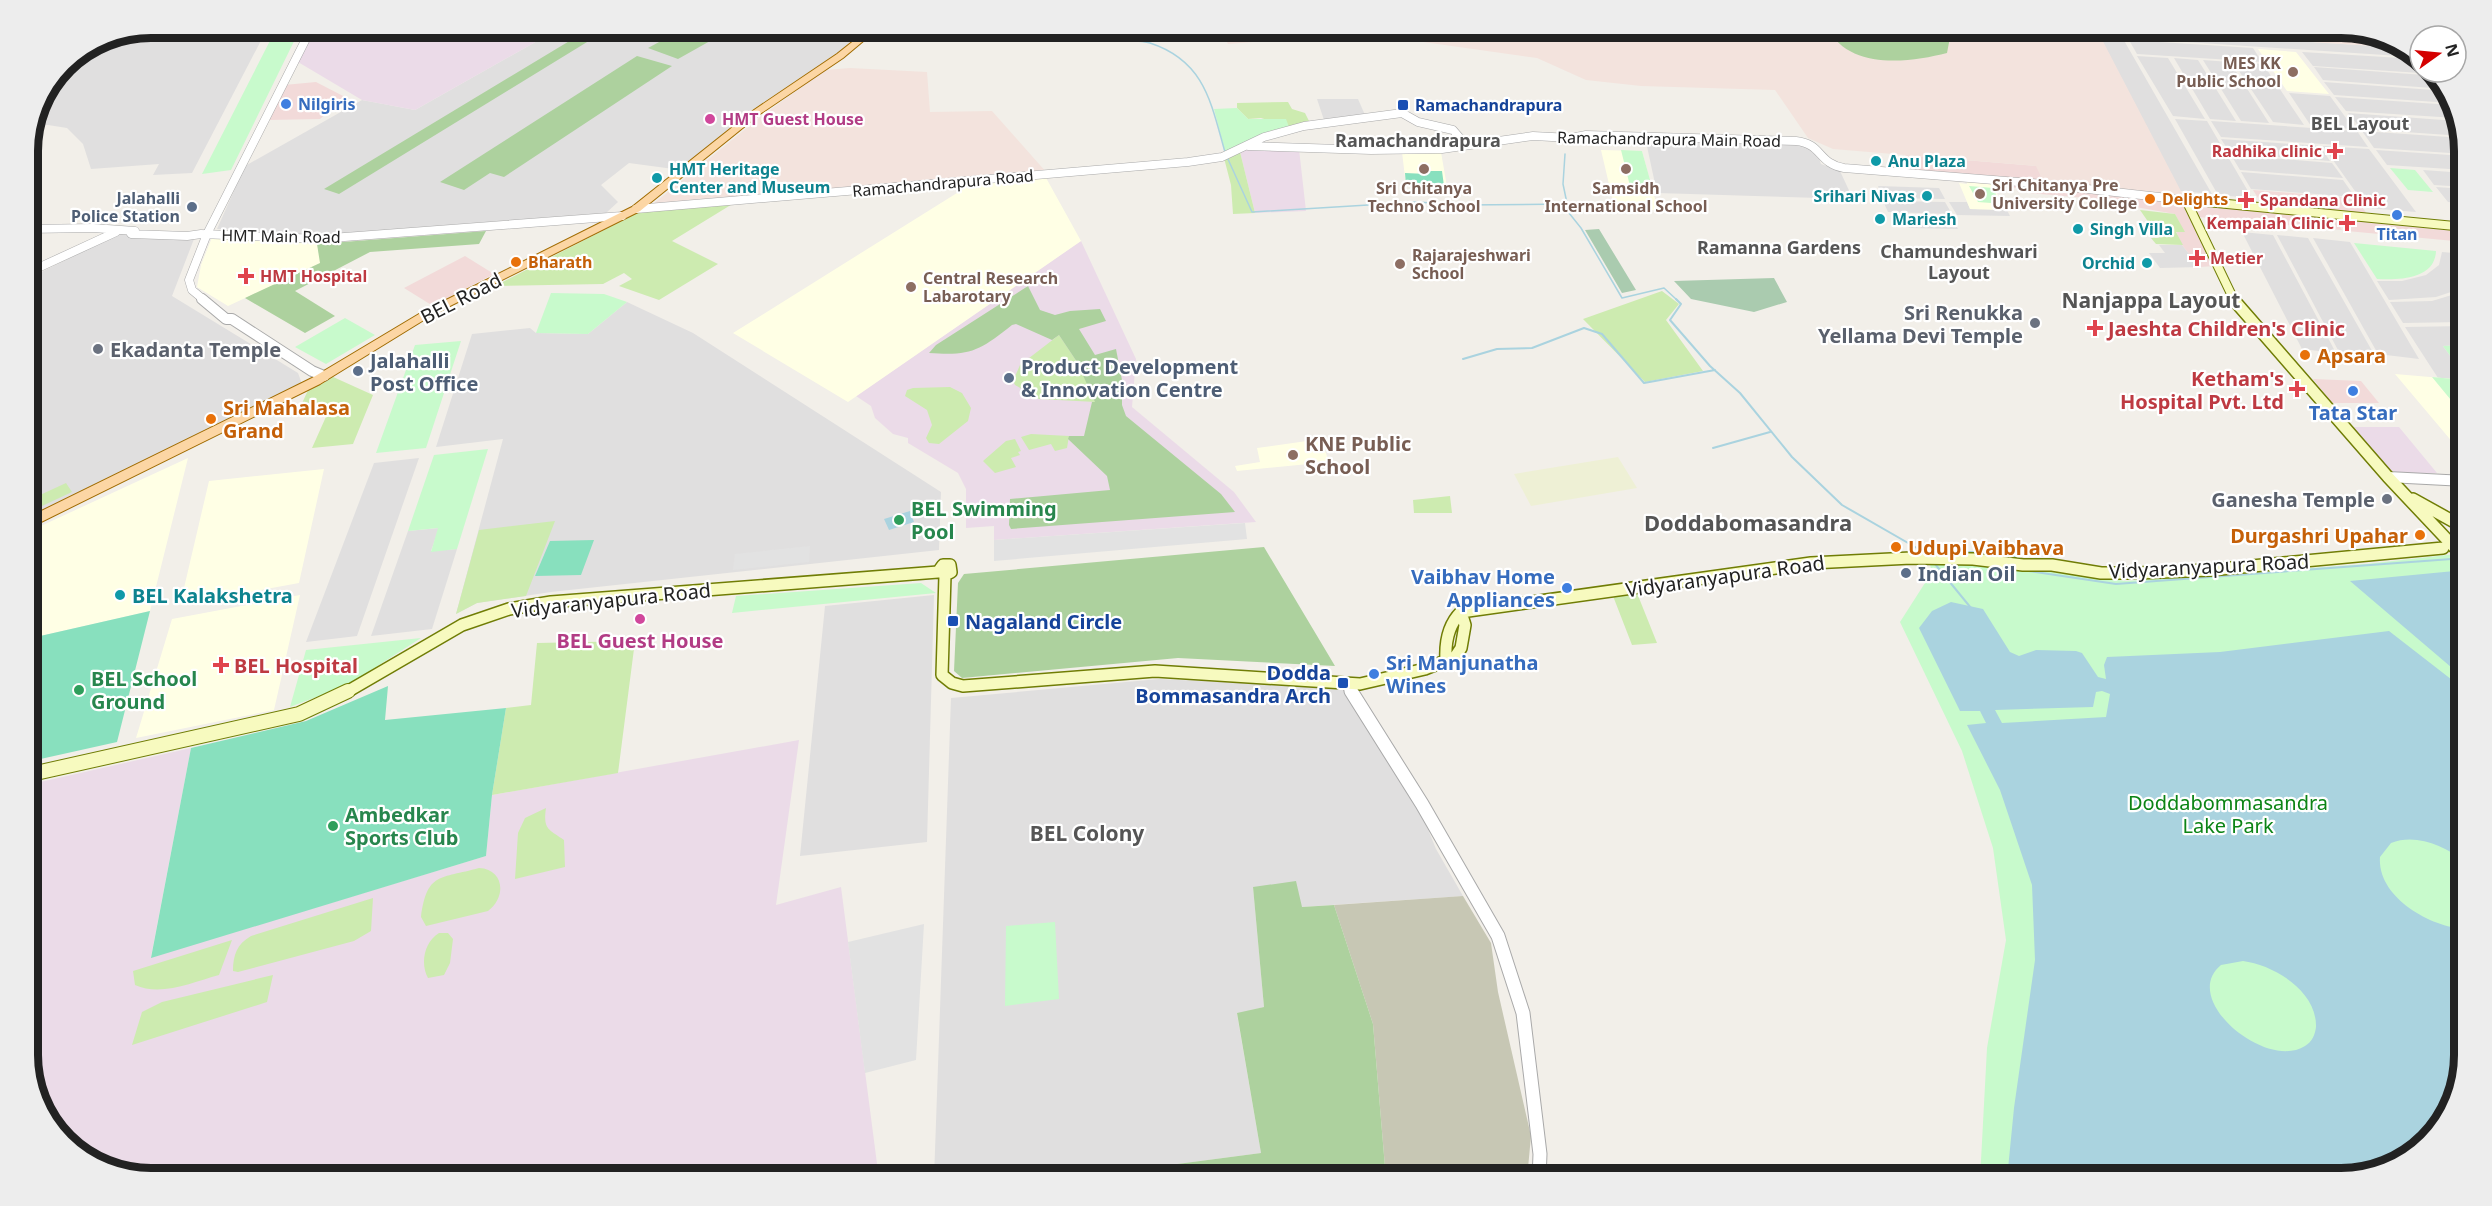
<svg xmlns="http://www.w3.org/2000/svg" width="2492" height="1206" viewBox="0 0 2492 1206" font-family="'Noto Sans',sans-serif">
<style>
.residential{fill:#e0dfdf}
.commercial{fill:#f2dad9}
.industrial{fill:#ebdbe8}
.education{fill:#ffffe5}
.military{fill:#f3e3dd}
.construction{fill:#c7c7b4}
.farmland{fill:#eef0d5}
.grass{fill:#cdebb0}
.forest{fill:#add19e}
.cemetery{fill:#aacbaf}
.park{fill:#c8facc}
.pitch{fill:#88e0be}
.parking{fill:#e2e2e2}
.water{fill:#aad3df;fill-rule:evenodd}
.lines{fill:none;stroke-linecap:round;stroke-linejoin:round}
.stream-far1{stroke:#aad3df;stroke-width:1.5}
.stream{stroke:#aad3df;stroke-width:2}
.tertiary-far2-casing{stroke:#a9a9a9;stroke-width:9}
.tertiary-far1-casing{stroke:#a9a9a9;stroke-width:12}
.tertiary-casing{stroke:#a9a9a9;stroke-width:15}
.secondary-far2-casing{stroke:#707d05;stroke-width:10}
.secondary-far1-casing{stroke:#707d05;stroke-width:14}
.secondary-casing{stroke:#707d05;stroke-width:16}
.primary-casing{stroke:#a06b00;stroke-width:2}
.tertiary-far2{stroke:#fff;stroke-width:8}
.tertiary-far1{stroke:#fff;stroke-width:10}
.tertiary{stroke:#fff;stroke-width:13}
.secondary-far2{stroke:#f7fabf;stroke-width:8}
.secondary-far1{stroke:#f7fabf;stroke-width:11}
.secondary{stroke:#f7fabf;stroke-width:14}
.primary{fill:#fcd6a4;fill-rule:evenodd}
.education-dot{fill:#8d6e63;stroke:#fff;stroke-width:2}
.shop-dot{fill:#3f7fe0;stroke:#fff;stroke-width:2}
.transit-dot{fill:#1a4fb4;stroke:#fff;stroke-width:2}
.hotel-dot{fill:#d1479c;stroke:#fff;stroke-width:2}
.health-dot{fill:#e0444e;stroke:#fff;stroke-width:2}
.culture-dot{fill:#0f9aa8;stroke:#fff;stroke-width:2}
.food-dot{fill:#e8710a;stroke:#fff;stroke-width:2}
.service-dot{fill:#5c6f8a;stroke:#fff;stroke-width:2}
.worship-dot{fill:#6b7280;stroke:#fff;stroke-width:2}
.leisure-dot{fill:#2e9e5b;stroke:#fff;stroke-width:2}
.labels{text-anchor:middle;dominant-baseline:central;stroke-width:4.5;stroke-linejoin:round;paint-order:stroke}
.far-education-label{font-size:16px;font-weight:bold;fill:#785e54;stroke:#fff;text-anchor:start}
.far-shop-label{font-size:16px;font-weight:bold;fill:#366cbe;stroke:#fff;text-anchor:start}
.far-transit-label{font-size:16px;font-weight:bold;fill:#164399;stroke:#fff;text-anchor:start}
.far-hotel-label{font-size:16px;font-weight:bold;fill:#b23c85;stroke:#fff;text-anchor:start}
.far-street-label{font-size:16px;fill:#222;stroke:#fff}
.far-health-label{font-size:16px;font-weight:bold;fill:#be3a42;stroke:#fff;text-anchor:start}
.far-culture-label{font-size:16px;font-weight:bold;fill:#0d838f;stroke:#fff;text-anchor:start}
.far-service-label{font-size:16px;font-weight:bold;fill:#4e5e75;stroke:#fff;text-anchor:end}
.far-food-label{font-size:16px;font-weight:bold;fill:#c56008;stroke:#fff;text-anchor:start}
.far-quarter-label{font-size:18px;font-weight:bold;fill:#555;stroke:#fff}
.far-neighbourhood-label{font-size:18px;font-weight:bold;fill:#555;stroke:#fff}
.street-label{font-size:20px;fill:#222;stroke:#fff}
.worship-label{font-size:20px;font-weight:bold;fill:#5b616d;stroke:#fff;text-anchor:end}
.health-label{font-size:20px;font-weight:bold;fill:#be3a42;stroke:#fff;text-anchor:start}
.food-label{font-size:20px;font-weight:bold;fill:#c56008;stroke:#fff;text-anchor:start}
.service-label{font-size:20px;font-weight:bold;fill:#4e5e75;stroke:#fff;text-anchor:start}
.shop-label{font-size:20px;font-weight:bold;fill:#366cbe;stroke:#fff}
.education-label{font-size:20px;font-weight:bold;fill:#785e54;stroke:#fff;text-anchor:start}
.leisure-label{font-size:20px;font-weight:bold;fill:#27864d;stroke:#fff;text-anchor:start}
.culture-label{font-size:20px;font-weight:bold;fill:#0d838f;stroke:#fff;text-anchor:start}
.transit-label{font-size:20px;font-weight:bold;fill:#164399;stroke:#fff;text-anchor:start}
.hotel-label{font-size:20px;font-weight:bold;fill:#b23c85;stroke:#fff}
.park-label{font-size:20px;fill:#0c8416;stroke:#fff}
.neighbourhood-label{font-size:21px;font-weight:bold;fill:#555;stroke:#fff}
.quarter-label{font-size:22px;font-weight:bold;fill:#555;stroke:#fff}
.rim{fill:none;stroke:#222;stroke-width:8}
</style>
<rect width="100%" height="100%" fill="#f2efe9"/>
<path class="residential" d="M177,27H268L192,173L153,175L159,164L91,169L83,144L67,128L48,125L31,126L36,104L69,68L100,38L127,32Z
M562,27H877L746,114L681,170L629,163L601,185L618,202L606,213L319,235L217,229L245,166L362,100L415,110Z
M2137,31L2406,48L2415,57L2141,39Z
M2099,35L2122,37L2212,194L2180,191Z
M2129,40L2253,48L2262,62L2137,54Z
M2302,52L2418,59L2420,72H2433L2436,74L2313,66Z
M2137,56L2168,58L2205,119L2173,116Z
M2174,58L2198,60L2236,121L2210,119Z
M2203,60L2230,62L2269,123L2241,121Z
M2233,62L2263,64L2304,125L2273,122Z
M2314,67L2438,76L2444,82L2446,89L2323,80Z
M2324,82L2447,91L2451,103L2334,95Z
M2289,93L2330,96L2354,129L2311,126Z
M2335,97L2452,105L2456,118L2346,111Z
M1317,99H1358L1365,115L1324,120Z
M2348,113L2457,121L2463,136L2361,129Z
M2175,119L2207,121L2252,198L2218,195Z
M2211,121L2357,131L2368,147L2221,137Z
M2362,131L2463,138L2465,154L2374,148Z
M1645,137L1809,144L1816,149L1821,164L1840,171L1853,199L1657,193Z
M2221,139L2320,146L2330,161L2230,153Z
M2323,146L2369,149L2416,212L2367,208Z
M2376,150L2465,156V170L2387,165Z
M2231,155L2332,163L2343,178L2240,170Z
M2423,170L2465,173V187L2434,185Z
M2241,172L2343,180L2355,197L2251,189Z
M1878,186L1939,188L1945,199L1883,198Z
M2436,187L2465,189V204L2448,202Z
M1883,201L1945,202L1952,214L1888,212Z
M1949,202H1967L1970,209L2007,210L2010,216L1957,215Z
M1895,215L1951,217L1958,229L1909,228L1907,223H1898Z
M2242,232L2273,235L2336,353L2302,349Z
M121,233L194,239L172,296L298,373L302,384L27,518V279Z
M2277,235L2308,238L2375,356L2339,352Z
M2313,238L2350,242L2419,359L2378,354Z
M2159,245H2182L2200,267L2160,268L2149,253H2165Z
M2442,252L2465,254V284L2451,292L2436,297L2389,300L2377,281H2402L2426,275L2439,265Z
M2465,291L2463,322L2403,323L2390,302L2432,301Z
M627,302L693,333L941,492L939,550L551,592L477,603L456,614L503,439L436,447L472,334L530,328L536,333L588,334Z
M2465,326V345L2443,346L2465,376V380L2438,378L2405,327Z
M419,458L357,636L306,642L374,463Z
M439,528L431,551L457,549L432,629L371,636L408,531Z
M934,595L927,842L800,856L825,606Z
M1159,679L1345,688L1414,795L1436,849L1463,896L1302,907L1253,887L1264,1007L1237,1014L1261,1153L1109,1173L1054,1174L1045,1179H934L951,698Z"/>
<path class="commercial" d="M316,82L345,97L320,119L268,120L284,85Z
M1905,155L2037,166L2043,181L1913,171Z
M1991,181L2097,192L2108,207L2090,205L2086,198L2018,192L2016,188L1995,187Z
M2253,190L2356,198L2367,214L2263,206Z
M2107,193L2181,201L2214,266L2200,267L2182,245L2176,231L2184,232L2175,214L2113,203Z
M2191,204L2334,217L2342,230L2198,217Z
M2340,219L2465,231V242L2347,231Z
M465,256L494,274L433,306L404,288Z
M2313,379L2361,381L2379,403H2332Z"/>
<path class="industrial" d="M316,27H562L415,110L362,100L298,62Z
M1250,147L1299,149L1306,211L1255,213L1240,152Z
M1081,241L1136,359L1132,407L1234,492L1256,522L994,540V526L966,528V489L958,473L908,443V438L893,434L875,418L871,406L856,396Z
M2353,427H2399L2437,473L2393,474Z
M799,740L776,905L841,887L879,1179H151L96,1166L48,1124L27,1064V785L191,748L151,957L486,856L492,795Z"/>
<path class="education" d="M2258,49L2296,52L2329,94L2287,91Z
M1601,150L1642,151L1658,210H1615Z
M1402,152H1441L1447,187L1406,186Z
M1045,176L1081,241L848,402L733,333L973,183Z
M1966,179L1991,181L2005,210L1970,209L1959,183L1967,184Z
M213,235L317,244L321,263L228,306L197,287L201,265Z
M2395,374L2465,380V411L2461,412L2465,416V457Z
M1321,439L1329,462L1237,471L1235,466L1260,462L1257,448Z
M188,458L150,611L27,639V541L30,531Z
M324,469L299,583L180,605L209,481Z
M300,595L274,710L136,738L172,619Z"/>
<path class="military" d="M1219,27H2341L2396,40L2406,48L2096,28L2184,197L2043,181L2036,166L1833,149L1808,138L1775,90L1641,86L1586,80L1537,58L1395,38L1364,41L1296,34L1291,39L1228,44Z
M850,68L927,72L930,112L992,111L1047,173L653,204L759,118L825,70Z"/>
<path class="construction" d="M1463,896L1491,943L1498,992L1531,1136L1527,1179H1386L1373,1024L1334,905Z"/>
<path class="farmland" d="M1618,457L1637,488L1531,506L1514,474Z"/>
<path class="grass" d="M1288,102L1292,109L1305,113L1310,123L1289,127L1261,118L1248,119L1237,108V103Z
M1240,152L1255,213L1233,214L1231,185L1224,158Z
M734,203L672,241L718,264L659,300L619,286L632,279L624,273L603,284L495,286L641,211Z
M2140,210L2175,214L2185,232H2176L2183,245L2156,244L2151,238H2159L2156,228H2159L2155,223H2149Z
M1662,291L1679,304L1666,320L1703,371L1645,382L1583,319Z
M1059,335L1077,362L1096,402L1039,399L1015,385L1013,381L1020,365Z
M331,376L373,395L353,444L312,448L329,410L298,412L309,388Z
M950,387L962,393L971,408L968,421L939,444L929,443L926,438L932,425L927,410L905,396L907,390L913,388Z
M1031,434L1069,436L1067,448L1055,451L1051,444L1029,450L1021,437Z
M1015,439L1021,451L1018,452L1020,455L1011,458L1016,467L995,473L983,461L1006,441Z
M66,483L72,492L27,513V501Z
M1450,496L1452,513H1414L1413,500Z
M555,521L526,596L477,603L456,614L479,530Z
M1637,593L1657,643L1632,645L1613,596Z
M635,641L618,773L492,795L506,708L531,705L537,643Z
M546,808C543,829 548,829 564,840L565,867L515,879L518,833L525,818Z
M479,868C504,869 507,897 488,911L426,926L421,917C427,872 440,879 479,868Z
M373,898L371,931L354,941L238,972L233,971C233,955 237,944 251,936Z
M439,933H448L453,939L450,963L444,975L428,978C420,964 424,942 439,933Z
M232,940L219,975C193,982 161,997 135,985L133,971Z
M273,975L267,1002L132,1045L142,1012L162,1002Z"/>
<path class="forest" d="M320,27H370L321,41L315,37Z
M687,27H735L678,59L648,48Z
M1827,27H1952L1947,53C1908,63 1848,70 1827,27Z
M591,28L605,31L339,194L324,189Z
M637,56L672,66L504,177L490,173L464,190L440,182Z
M486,231L479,244L370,252L295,291L335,316L305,333L245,298L320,263L317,244Z
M1028,286L1040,310L1055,315L1070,311L1100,309L1106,321L1079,329L1095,355L1116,349L1122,380V405L1126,416L1221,494L1235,512L1011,529L1009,525L1010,499L1110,490L1107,476L1068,439L1069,436H1084L1092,402H1095L1077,362L1059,335L1052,340L1016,324L1012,325C979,351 971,356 929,353L936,345Z
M1264,547L1335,666L1178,658L962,678L954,671L958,583L964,574Z
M1296,881L1302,907L1334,905L1373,1024L1386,1179H1108L1109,1173L1261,1153L1237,1013L1264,1007L1253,887Z"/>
<path class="cemetery" d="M1599,229L1636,290L1622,293L1585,230Z
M1774,278L1787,302L1754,312L1691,299L1674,281Z"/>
<path class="park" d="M277,27H301L231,170L202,174Z
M1237,108L1248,119H1286L1289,127L1225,152L1214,109Z
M1621,150L1642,151L1652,187L1630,186Z
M2390,168L2415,170L2433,192L2408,190Z
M1969,186L1993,188L2003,209L1994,208L1991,203L1978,202Z
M2354,243L2436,251C2435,280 2397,280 2377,279Z
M551,293L604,294L627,302L588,334L536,333Z
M345,318L375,335L326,364L295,347Z
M461,341L426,448L376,453L415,345Z
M2465,345V376L2443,346Z
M2432,377L2465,380V411H2460Z
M488,449L457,549L431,552L438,528L408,531L434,455Z
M2465,553V1055L2452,1110L2410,1158L2342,1179H1980L1987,1048L2006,940L1993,848L1962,751L1900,622L1932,572L1929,561L1991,565L2126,581L2366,564Z
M921,583L936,593L732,613L736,596Z
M421,638L348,685L290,707L306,650Z
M1055,922L1059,999L1005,1006L1006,926Z"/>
<path class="pitch" d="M1427,171H1442L1444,186H1406L1405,173L1427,174Z
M594,540L581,575L535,576L550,541Z
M150,611L117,742L27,762V639Z
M388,686L385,720L506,708L492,795L486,856L151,958L191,748L306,721Z"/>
<path class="parking" d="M1245,523L1247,539L994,561V540Z
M810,546L809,562L733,570L735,554Z
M924,924L916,1060L865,1073L848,942Z"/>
<path class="water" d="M910,511L914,522L889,530L884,519Z
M2465,570V679L2350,581Z
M1951,602L1983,609L2010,652L2019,656L2036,650L2076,651L2082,653L2098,677L2106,679L2104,665L2107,657L2220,652L2389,631L2465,690V861C2444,846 2416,833 2391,843L2380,857C2377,897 2430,927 2465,929V1055L2452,1110L2410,1158L2342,1179H2007L2014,1108L2035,960L2032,885L2000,790L1967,725L1986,723L1980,711H1960L1919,628L1932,611ZM2102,691L2110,694L2106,717L2002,723L1995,710L2093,707L2096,692ZM2243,961C2274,965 2317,991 2316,1027C2315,1035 2312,1042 2305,1046C2266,1071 2179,999 2221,965Z"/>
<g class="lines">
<path class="stream-far1" d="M1132,39C1138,42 1144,41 1150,43C1205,61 1211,103 1225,152
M1565,154L1563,184L1569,213L1581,228L1622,298L1664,288L1677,300
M1227,157L1252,212L1417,202L1461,205L1566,204"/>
<path class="stream" d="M1676,299L1681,304L1670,320L1710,366L1740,393L1792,457L1842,505L1922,551L2013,553L2016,559
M1463,359L1497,349L1532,348L1584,328L1602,334L1644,383L1715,370
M1713,448L1770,432
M1935,564L1971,608
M2022,570L2116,584L2465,558"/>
<defs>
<path id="tertiary-far2" d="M1248,146L1371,150L1442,149L1533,136L1571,138L1586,135L1796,141C1823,144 1817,163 1844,168L2043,184L2186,200
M636,209L1188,162L1222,157L1264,137L1304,126L1402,113L1418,122L1453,130L1466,145
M27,229L93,228L135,231
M130,232L131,234L187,236L201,234L318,239L622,216
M27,273L116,232
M204,300L192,290L189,280L207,234L312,27"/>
<path id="tertiary-far1" d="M202,299L226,319H232L312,371L324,376
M2388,477L2465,481
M1346,683L1352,693"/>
<path id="tertiary" d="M1351,691L1422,804L1498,936L1523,1013L1540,1154L1539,1179"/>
<path id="secondary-far2" d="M2186,200L2234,300
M2186,200L2465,227"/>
<path id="secondary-far1" d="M2233,299L2388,477L2454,547
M2413,499L2465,528
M938,572L943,565H950L951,572L945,575
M945,575L942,675L952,683L963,686L1155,671L1360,684L1425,669L1455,657L1461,648L1465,625L1461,612
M1446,660C1445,642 1448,625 1461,612L1811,563L1911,558L1973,559L2023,565H2052L2101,573H2138L2210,570L2443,548
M345,693L462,625L509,609L551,602L938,572"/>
<path id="secondary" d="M27,775L299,714L348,691"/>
<path id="primary" d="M871,27H880L843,58L760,114L640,211L432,315L320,384L27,529V518L312,378L424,311L632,207L754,110L837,54Z"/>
</defs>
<use href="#tertiary-far2" class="tertiary-far2-casing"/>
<use href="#tertiary-far1" class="tertiary-far1-casing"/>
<use href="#tertiary" class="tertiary-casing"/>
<use href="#secondary-far2" class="secondary-far2-casing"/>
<use href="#secondary-far1" class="secondary-far1-casing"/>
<use href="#secondary" class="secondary-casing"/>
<use href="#primary" class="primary-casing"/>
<use href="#tertiary-far2" class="tertiary-far2"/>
<use href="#tertiary-far1" class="tertiary-far1"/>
<use href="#tertiary" class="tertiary"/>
<use href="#secondary-far2" class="secondary-far2"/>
<use href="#secondary-far1" class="secondary-far1"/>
<use href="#secondary" class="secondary"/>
<use href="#primary" class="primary"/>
</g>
<g class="education-dot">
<circle cx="2293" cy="72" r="6"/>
<circle cx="1424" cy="169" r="6"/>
<circle cx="1626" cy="169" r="6"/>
<circle cx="1980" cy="194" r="6"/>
<circle cx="1400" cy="264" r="6"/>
<circle cx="911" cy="287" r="6"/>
<circle cx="1293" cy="455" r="6"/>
</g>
<g class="shop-dot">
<circle cx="286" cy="104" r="6"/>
<circle cx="2397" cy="215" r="6"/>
<circle cx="2353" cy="391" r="6"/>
<circle cx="1567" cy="588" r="6"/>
<circle cx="1374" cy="674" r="6"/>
</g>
<g class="transit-dot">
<rect x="1397" y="99" width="12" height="12" rx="3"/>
<rect x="947" y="615" width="12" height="12" rx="3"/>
<rect x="1337" y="677" width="12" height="12" rx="3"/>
</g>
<g class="hotel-dot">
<circle cx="710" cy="119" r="6"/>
<circle cx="640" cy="619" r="6"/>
</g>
<g class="health-dot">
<path d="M2332 142h6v6h6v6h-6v6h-6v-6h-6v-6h6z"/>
<path d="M2243 191h6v6h6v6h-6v6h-6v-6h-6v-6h6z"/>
<path d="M2344 214h6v6h6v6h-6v6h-6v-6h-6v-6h6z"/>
<path d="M2194 249h6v6h6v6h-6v6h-6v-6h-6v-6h6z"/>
<path d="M243 267h6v6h6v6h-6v6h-6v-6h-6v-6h6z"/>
<path d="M2092 319h6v6h6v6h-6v6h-6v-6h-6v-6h6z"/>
<path d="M2294 380h6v6h6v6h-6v6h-6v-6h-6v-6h6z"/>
<path d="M218 656h6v6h6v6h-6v6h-6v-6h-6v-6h6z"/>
</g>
<g class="culture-dot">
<circle cx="1876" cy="161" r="6"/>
<circle cx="657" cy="178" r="6"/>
<circle cx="1927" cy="196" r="6"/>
<circle cx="1880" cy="219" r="6"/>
<circle cx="2078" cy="229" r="6"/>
<circle cx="2147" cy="263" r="6"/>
<circle cx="120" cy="595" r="6"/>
</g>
<g class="food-dot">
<circle cx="2150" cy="199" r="6"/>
<circle cx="516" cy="262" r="6"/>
<circle cx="2305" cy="355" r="6"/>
<circle cx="211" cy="419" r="6"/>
<circle cx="2420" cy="535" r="6"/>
<circle cx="1896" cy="547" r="6"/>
</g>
<g class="service-dot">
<circle cx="192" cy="207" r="6"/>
<circle cx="358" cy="371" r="6"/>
<circle cx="1009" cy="378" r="6"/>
<circle cx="1906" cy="573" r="6"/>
</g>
<g class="worship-dot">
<circle cx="2035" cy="323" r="6"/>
<circle cx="98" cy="349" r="6"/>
<circle cx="2387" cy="499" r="6"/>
</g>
<g class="leisure-dot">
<circle cx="899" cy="520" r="6"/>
<circle cx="79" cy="690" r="6"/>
<circle cx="333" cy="826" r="6"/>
</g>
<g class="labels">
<g class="far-education-label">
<text x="2281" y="63" text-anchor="end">MES KK<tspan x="2281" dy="18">Public School</tspan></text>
<text x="1992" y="185">Sri Chitanya Pre<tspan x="1992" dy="18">University College</tspan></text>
<text x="1424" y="188" text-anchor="middle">Sri Chitanya<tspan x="1424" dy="18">Techno School</tspan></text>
<text x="1626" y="188" text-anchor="middle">Samsidh<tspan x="1626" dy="18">International School</tspan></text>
<text x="1412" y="255">Rajarajeshwari<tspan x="1412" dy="18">School</tspan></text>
<text x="923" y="278">Central Research<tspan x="923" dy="18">Labarotary</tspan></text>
</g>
<g class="far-shop-label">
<text x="298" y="104">Nilgiris</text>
<text x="2397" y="234" text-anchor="middle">Titan</text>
</g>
<g class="far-transit-label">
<text x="1415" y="105">Ramachandrapura</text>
</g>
<g class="far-hotel-label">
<text x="722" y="119">HMT Guest House</text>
</g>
<g class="far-street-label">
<text transform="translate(1669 139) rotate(1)">Ramachandrapura Main Road</text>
<text transform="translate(943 183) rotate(-5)">Ramachandrapura Road</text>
<text transform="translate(281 236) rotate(1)">HMT Main Road</text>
</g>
<g class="far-health-label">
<text x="2322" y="151" text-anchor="end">Radhika clinic</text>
<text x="2260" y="200">Spandana Clinic</text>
<text x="2334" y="223" text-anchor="end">Kempaiah Clinic</text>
<text x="2210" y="258">Metier</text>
<text x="260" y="276">HMT Hospital</text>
</g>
<g class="far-culture-label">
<text x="1888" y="161">Anu Plaza</text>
<text x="669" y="169">HMT Heritage<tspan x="669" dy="18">Center and Museum</tspan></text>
<text x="1915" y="196" text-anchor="end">Srihari Nivas</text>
<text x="1892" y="219">Mariesh</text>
<text x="2090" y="229">Singh Villa</text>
<text x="2135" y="263" text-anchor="end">Orchid</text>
</g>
<g class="far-service-label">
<text x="180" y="198">Jalahalli<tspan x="180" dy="18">Police Station</tspan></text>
</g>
<g class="far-food-label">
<text x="2162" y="199">Delights</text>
<text x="528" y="262">Bharath</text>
</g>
<g class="far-quarter-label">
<text x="2360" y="123">BEL Layout</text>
</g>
<g class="far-neighbourhood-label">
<text x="1418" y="140">Ramachandrapura</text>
<text x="1779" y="247">Ramanna Gardens</text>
<text x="1959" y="251">Chamundeshwari<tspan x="1959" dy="21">Layout</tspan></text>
</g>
<g class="street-label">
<text transform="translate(461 298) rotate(-27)">BEL Road</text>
<text transform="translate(2209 566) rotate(-3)">Vidyaranyapura Road</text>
<text transform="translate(1725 576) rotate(-8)">Vidyaranyapura Road</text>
<text transform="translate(611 600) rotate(-6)">Vidyaranyapura Road</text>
</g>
<g class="worship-label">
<text x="2023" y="312">Sri Renukka<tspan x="2023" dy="23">Yellama Devi Temple</tspan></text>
<text x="110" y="349" text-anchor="start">Ekadanta Temple</text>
<text x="2375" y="499">Ganesha Temple</text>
</g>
<g class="health-label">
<text x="2108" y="328">Jaeshta Children's Clinic</text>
<text x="2284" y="378" text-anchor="end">Ketham's<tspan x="2284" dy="23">Hospital Pvt. Ltd</tspan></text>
<text x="234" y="665">BEL Hospital</text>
</g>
<g class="food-label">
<text x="2317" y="355">Apsara</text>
<text x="223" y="407">Sri Mahalasa<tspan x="223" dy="23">Grand</tspan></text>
<text x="2408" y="535" text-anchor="end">Durgashri Upahar</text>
<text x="1908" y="547">Udupi Vaibhava</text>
</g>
<g class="service-label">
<text x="370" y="360">Jalahalli<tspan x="370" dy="23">Post Office</tspan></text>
<text x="1021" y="366">Product Development<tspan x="1021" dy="23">&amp; Innovation Centre</tspan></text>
<text x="1918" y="573">Indian Oil</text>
</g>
<g class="shop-label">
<text x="2353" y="412">Tata Star</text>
<text x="1555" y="576" text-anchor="end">Vaibhav Home<tspan x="1555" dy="23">Appliances</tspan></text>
<text x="1386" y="662" text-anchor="start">Sri Manjunatha<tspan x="1386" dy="23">Wines</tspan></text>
</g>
<g class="education-label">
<text x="1305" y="443">KNE Public<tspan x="1305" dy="23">School</tspan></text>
</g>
<g class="leisure-label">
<text x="911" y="508">BEL Swimming<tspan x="911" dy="23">Pool</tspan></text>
<text x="91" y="678">BEL School<tspan x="91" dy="23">Ground</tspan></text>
<text x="345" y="814">Ambedkar<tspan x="345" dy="23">Sports Club</tspan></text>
</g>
<g class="culture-label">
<text x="132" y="595">BEL Kalakshetra</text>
</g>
<g class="transit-label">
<text x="965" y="621">Nagaland Circle</text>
<text x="1331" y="672" text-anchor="end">Dodda<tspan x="1331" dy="23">Bommasandra Arch</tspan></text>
</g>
<g class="hotel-label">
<text x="640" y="640">BEL Guest House</text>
</g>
<g class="park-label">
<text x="2228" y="802">Doddabommasandra<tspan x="2228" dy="23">Lake Park</tspan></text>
</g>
<g class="neighbourhood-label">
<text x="2151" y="300">Nanjappa Layout</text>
<text x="1087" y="833">BEL Colony</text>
</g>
<g class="quarter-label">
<text x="1748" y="522">Doddabomasandra</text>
</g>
</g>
<path d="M0 0H2492V1206H0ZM151 38H2341A113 113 0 0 1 2454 151V1055A113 113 0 0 1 2341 1168H151A113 113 0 0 1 38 1055V151A113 113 0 0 1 151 38Z" fill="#ededed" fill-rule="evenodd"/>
<path class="rim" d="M151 38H2341A113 113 0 0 1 2454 151V1055A113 113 0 0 1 2341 1168H151A113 113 0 0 1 38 1055V151A113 113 0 0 1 151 38Z"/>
<g transform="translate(2438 54) rotate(75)"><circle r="28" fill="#ffffff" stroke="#a7a7a7" stroke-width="1.5"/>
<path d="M0-4.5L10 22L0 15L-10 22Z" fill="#d40000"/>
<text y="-9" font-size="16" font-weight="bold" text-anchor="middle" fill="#222222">N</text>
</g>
</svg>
